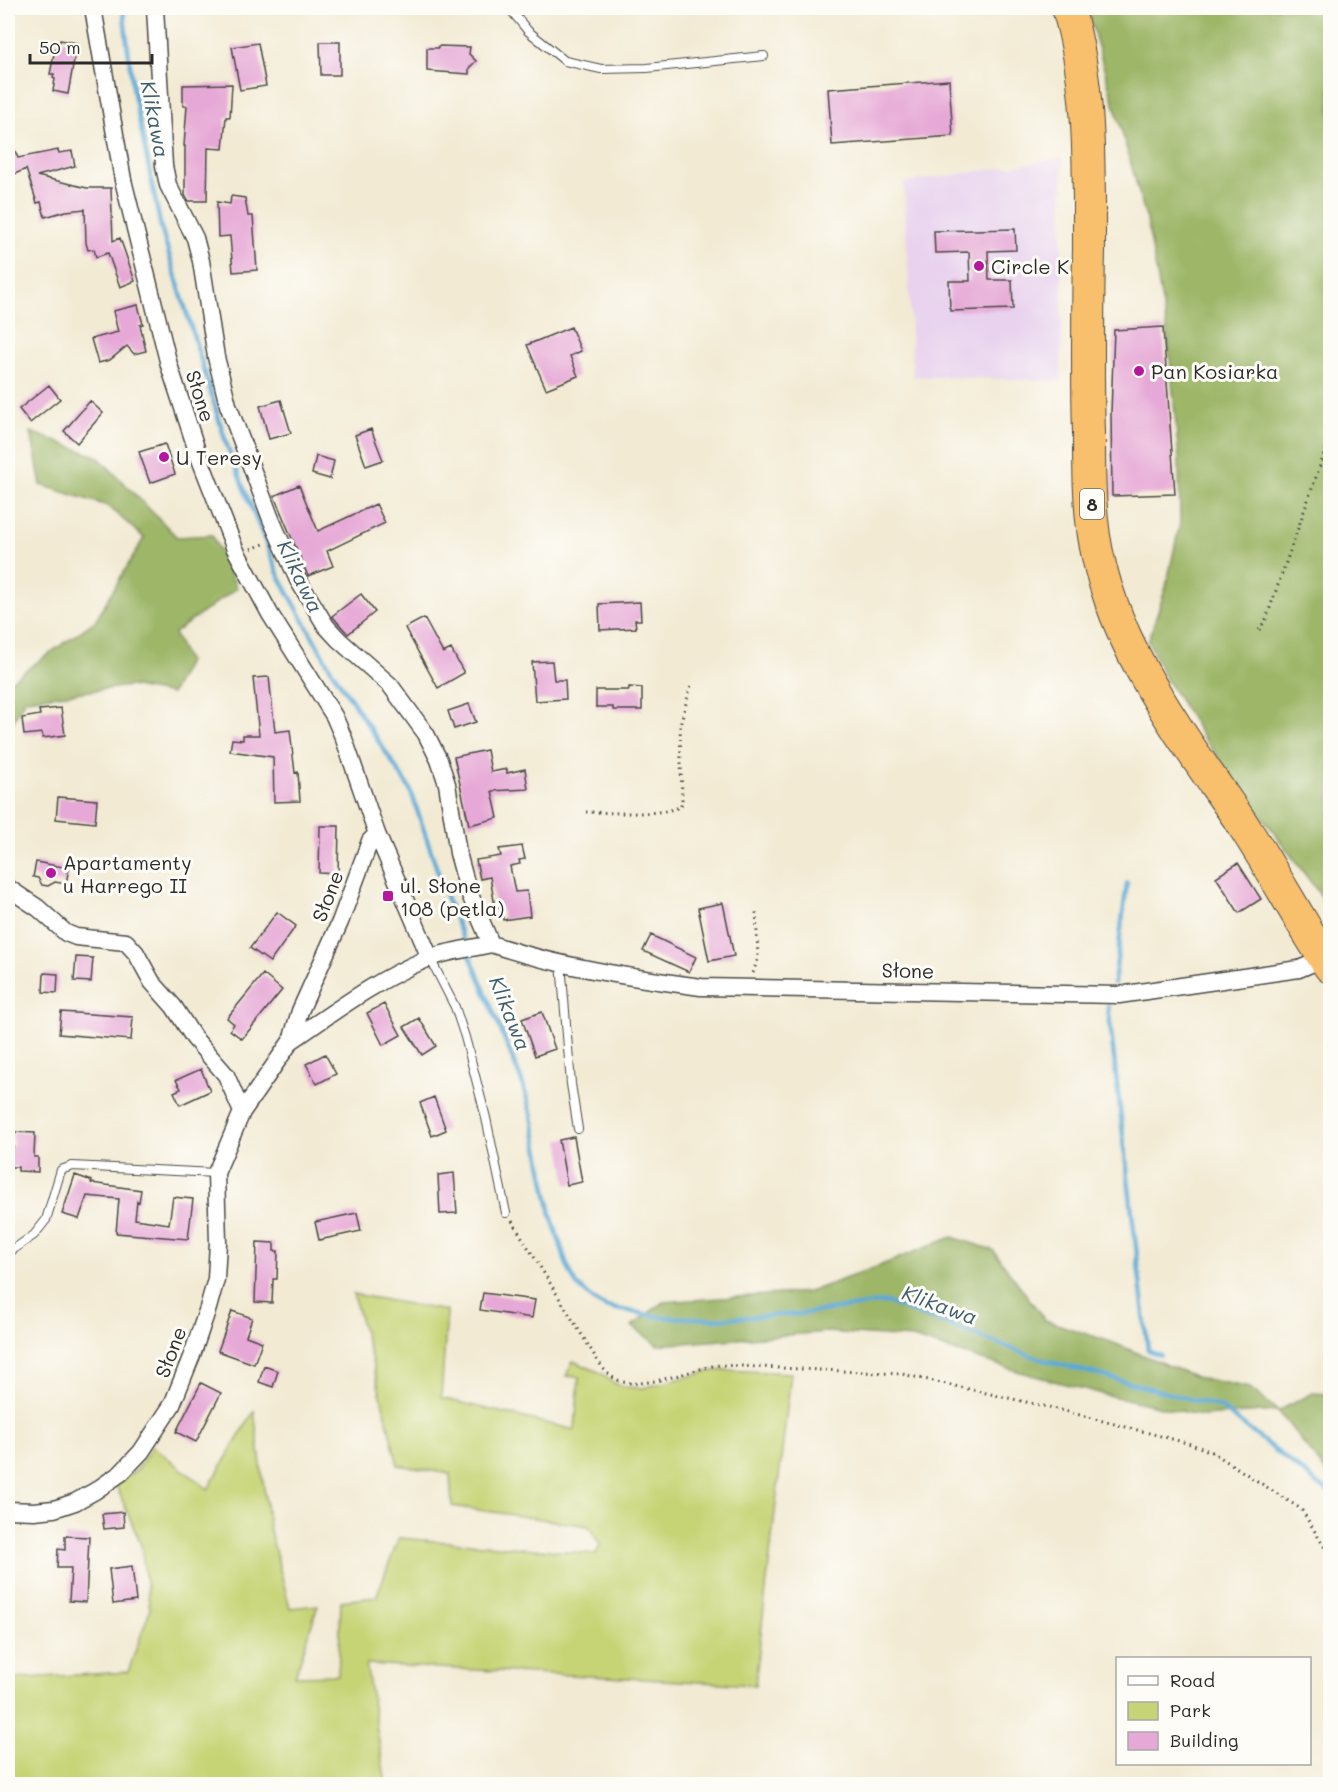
<svg xmlns="http://www.w3.org/2000/svg" width="1338" height="1792" viewBox="0 0 1338 1792" font-family="Mali,sans-serif">
<style>
.built{fill:#e8d2ee}
.green{fill:#c7d476;stroke:#798050;stroke-width:1.5}
.forest{fill:#9db667;stroke:#647049;stroke-width:1.5}
.lines{fill:none;stroke-linecap:round;stroke-linejoin:round}
.stream{stroke:#5ba9d5;stroke-width:4.5}
.building{fill:#e6a8d6}
.lane-casing{stroke:#494844;stroke-width:10}
.street-casing{stroke:#494844;stroke-width:19}
.highway-casing{stroke:#494844;stroke-width:34}
.path{stroke:#494844;stroke-width:3;stroke-dasharray:1.5 4.5;stroke-linecap:butt}
.lane{stroke:#fff;stroke-width:8}
.street{stroke:#fff;stroke-width:16}
.highway{stroke:#f8bf6c;stroke-width:32}
.poi-dot{fill:#b5179e;stroke:#fdfcf7;stroke-width:2}
.labels{text-anchor:middle;dominant-baseline:central;stroke-width:6;stroke-linejoin:round;paint-order:stroke}
.shield{fill:#fdfcf7;stroke:#6a6a68;stroke-width:1.5}
.shield-label{font-size:18px;font-weight:bold;fill:#2b2b2b}
.poi-label{font-size:20px;fill:#2b2b2b;stroke:#fdfcf7;text-anchor:start}
.street-label{font-size:20px;fill:#2b2b2b;stroke:#fdfcf7}
.water-label{font-size:21px;font-style:italic;fill:#3e5d6f;stroke:#fdfcf7}
</style>
<rect width="100%" height="100%" fill="#fdfcf7"/>
<filter id="ink" filterUnits="userSpaceOnUse"><feTurbulence type="fractalNoise" baseFrequency=".0167" numOctaves="2"/><feDisplacementMap in="SourceGraphic" scale="12" xChannelSelector="R" yChannelSelector="G"/><feConvolveMatrix kernelMatrix="1 2 1 2 8 2 1 2 1" color-interpolation-filters="sRGB"/></filter>
<filter id="wash" filterUnits="userSpaceOnUse"><feTurbulence type="fractalNoise" baseFrequency=".008" numOctaves="4" result="noise"/><feDisplacementMap in="SourceGraphic" scale="24" xChannelSelector="R" yChannelSelector="G"/><feGaussianBlur stdDeviation="1.35" result="paint"/><feColorMatrix in="noise" values="0 0 0 0 0 0 0 0 0 0 0 0 0 0 0 0 0 1.4 0 .05"/><feComposite in="paint" operator="in"/></filter>
<g filter="url(#wash)">
<rect width="100%" height="100%" fill="#f2ead3"/>
<path class="built" d="M1063,158L1061,381L913,376L904,183Z"/>
<path class="green" d="M353,1294L447,1311L441,1398L575,1430L579,1377L566,1376L573,1361L601,1373L613,1383L627,1387L643,1388L706,1372L723,1370L791,1373L755,1685L366,1664L386,1784H8V1679L128,1672L150,1610L141,1545L116,1485L138,1469L152,1446L208,1489L254,1411L269,1527L290,1608L318,1605L295,1676L338,1675L341,1601L376,1597L399,1538L596,1554L600,1545L589,1526L452,1506L450,1474L398,1465L373,1364Z"/>
<path class="forest" d="M1087,8H1330V908L1203,737L1164,676L1148,641L1166,587L1180,523L1179,460L1168,335L1147,221Z
M31,432L98,457L177,537L212,535L237,588L174,633L188,662L171,694L130,686L25,699L8,732V683L95,621L144,538L108,506L41,485Z
M952,1237L993,1250L1045,1320L1111,1342L1196,1377L1250,1388L1278,1411L1313,1393L1330,1394V1477L1278,1411L1202,1416L1103,1394L1020,1372L913,1338L826,1332L657,1345L632,1326L663,1302L809,1292L879,1266Z"/>
<g class="lines">
<path class="stream" d="M123,8L133,89L161,228L227,446L279,576L329,666L410,789L448,902L466,945
M469,953L521,1079L532,1116L551,1215L567,1265L576,1284L595,1301L606,1307L661,1317L715,1319L800,1314L886,1302L1040,1359L1220,1407L1330,1493
M1114,983L1127,883
M1108,1006L1148,1350L1160,1355"/>
</g>
<g id="blocks">
<path class="building" d="M60,40L77,43L68,94L53,91L55,79L53,78L54,74H50L55,49L58,50Z
M320,42H340V75H321Z
M258,43L266,86L240,90L232,47Z
M438,46L470,47L469,54L476,61L469,68V74L427,71V48H438Z
M949,80L953,136L832,145L828,89Z
M232,84L230,117H226L223,149L208,148L207,201H188L185,195V146H184L187,106H183V85Z
M8,135L18,158L58,150L59,153L72,151L75,166L37,176L87,188H111L113,241L120,238L135,281L120,287L108,253L96,257L94,249L88,250L86,243L85,209L66,211L45,217L41,202L37,203L26,169L8,177Z
M231,196L245,198L248,216H253L257,270L233,272L230,236L218,237L217,202L230,204Z
M1015,229L1016,250L988,251L989,280H1012L1013,309L950,311L949,281H970L969,252L935,253L934,231Z
M138,305L143,324L140,325L146,351L134,354L127,346L110,360L98,363L91,339L118,332L113,311Z
M571,327L581,351L570,356L578,376L546,389L527,345Z
M1163,327L1175,494L1112,496L1111,413L1114,330Z
M49,385L60,399L30,423L19,409Z
M281,400L291,433L269,439L260,406Z
M90,401L103,413L77,443L64,431Z
M371,429L383,460L366,466L355,435Z
M165,444L175,474L150,483L139,452Z
M316,456L334,461L330,479L312,474Z
M299,485L318,531L376,504L385,523L327,551L333,566L308,576L274,496Z
M361,594L375,612L348,634L332,616Z
M640,602L641,620H635L636,628L600,630L599,604Z
M424,618L443,653L451,649L464,673L438,688L405,628Z
M552,661L554,680H565L566,699L535,701L532,662Z
M269,677L275,732L290,730L295,773L298,772L300,801L274,802L273,757L230,751L232,739L243,740V735H259L253,678Z
M629,687L642,688V710H613V707H596V690H629Z
M469,704L476,722L454,729L448,711Z
M61,708L65,735L43,738L42,733L24,735L22,718L40,715L39,710Z
M487,750L491,772L507,769V773L525,769L528,789L492,791L498,818L469,825L454,757Z
M58,797L97,800L95,823L56,819Z
M320,826H339L338,874L319,873Z
M522,846L525,859L519,860L520,864L510,866L515,892L527,891L530,916L503,920L501,907H495L490,877L480,879L476,860L501,856L499,849Z
M36,862L69,868L66,884L55,882L48,886L42,885L38,878L33,877Z
M1238,863L1261,899L1239,913L1216,877Z
M723,903L734,956L709,961L698,908Z
M277,912L296,926L270,962L250,948Z
M651,935L696,957L689,972L643,951Z
M76,957L93,958L91,982L74,981Z
M44,973L58,974L57,993L43,992Z
M263,974L282,990L242,1039L230,1030L234,1024L227,1018Z
M384,1004L401,1035L383,1045L367,1013Z
M61,1012L133,1017L131,1040L59,1034Z
M542,1012L555,1049L535,1056L522,1019Z
M419,1018L436,1046L422,1055L404,1027Z
M325,1054L336,1074L317,1084L306,1064Z
M201,1069L210,1091L180,1105L174,1092L181,1089L176,1080Z
M434,1097L446,1130L432,1136L420,1103Z
M13,1132L35,1133L34,1157H38V1172L18,1171V1167H9L10,1147H13Z
M574,1137L582,1182L567,1185L559,1140Z
M454,1173L457,1213L440,1214L438,1175Z
M75,1175L92,1181L91,1183L141,1190L139,1202L137,1201L135,1219L169,1224L173,1197L193,1199L188,1239L116,1233L119,1199L87,1196L79,1219L62,1214Z
M357,1213L361,1231L319,1240L315,1222Z
M257,1242L274,1243V1251H278L277,1279H273L272,1303L255,1302Z
M483,1293L535,1300L532,1318L480,1310Z
M232,1311L252,1318L246,1336L262,1342L254,1364L218,1351Z
M264,1366L278,1371L273,1387L259,1382Z
M201,1383L221,1393L196,1442L176,1432Z
M123,1512L124,1527L104,1529L102,1514Z
M65,1536L89,1537L86,1602L69,1601L71,1568H57L58,1549L65,1550Z
M132,1566L136,1601L113,1604L109,1569Z"/>
</g>
</g>
<g filter="url(#ink)">
<use href="#blocks" fill-opacity="0" stroke="#494844" stroke-width="1.5"/>
<g class="lines">
<defs>
<path id="lane" d="M509,8L528,31L565,61L601,69L647,68L764,56
M430,958L455,1007L465,1037L486,1118L506,1213
M561,963L571,1084L578,1129
M8,1253L34,1235L46,1220L61,1170L72,1166L216,1173"/>
<path id="street" d="M93,8L123,180L169,365L198,454L235,549L270,614L334,716L344,739L377,834L430,958
M155,8L164,166L168,185L195,238L201,261L216,357L228,405L271,519L298,580L326,626L339,640L390,685L426,734L439,760L447,784L458,853L468,890L491,944
M8,888L38,908L66,933L76,937L126,942L136,953L152,982L174,1007L194,1038L226,1075L242,1112
M491,944C556,966 633,978 701,987L1119,995L1299,969L1325,958
M291,1041C335,1011 378,979 427,959C447,951 470,949 491,944
M8,1510L34,1511L54,1509L75,1502L95,1491L121,1473L141,1452L172,1405L192,1355L208,1308L216,1279L218,1242L216,1173L242,1112L291,1041L300,1011L340,922L370,841L377,834"/>
<path id="highway" d="M1068,8C1091,85 1089,167 1089,248C1088,309 1087,371 1089,433C1089,467 1089,502 1094,536C1111,645 1181,734 1241,822C1272,869 1299,920 1330,967"/>
</defs>
<use href="#lane" class="lane-casing"/>
<use href="#street" class="street-casing"/>
<use href="#highway" class="highway-casing"/>
<path class="path" d="M251,549L264,544
M1259,630L1266,619L1327,446L1330,427
M586,812C610,812 661,817 681,806L682,800L680,725L691,685
M753,973L758,958L756,909
M512,1221L596,1358C600,1364 605,1372 611,1376C636,1396 690,1368 720,1365L902,1374L1057,1409L1191,1444L1212,1452L1301,1509L1330,1556"/>
<use href="#lane" class="lane"/>
<use href="#street" class="street"/>
<use href="#highway" class="highway"/>
</g>
</g>
<g class="poi-dot">
<circle cx="979" cy="266" r="6"/>
<circle cx="1139" cy="371" r="6"/>
<circle cx="164" cy="457" r="6"/>
<circle cx="51" cy="873" r="6"/>
<rect x="382" y="890" width="12" height="12" rx="3"/>
</g>
<g class="labels">
<rect class="shield" x="1080" y="489" width="24" height="30" rx="4.5"/>
<g class="shield-label">
<text x="1092" y="504">8</text>
</g>
<g class="poi-label">
<text x="991" y="266">Circle K</text>
<text x="1151" y="371">Pan Kosiarka</text>
<text x="176" y="457">U Teresy</text>
<text x="63" y="862">Apartamenty<tspan x="63" dy="23">u Harrego II</tspan></text>
<text x="400" y="885">ul. Słone<tspan x="400" dy="23">108 (pętla)</tspan></text>
</g>
<g class="street-label">
<text transform="translate(201 396) rotate(72)">Słone</text>
<text transform="translate(327 896) rotate(-69)">Słone</text>
<text transform="translate(908 970) rotate(1)">Słone</text>
<text transform="translate(170 1352) rotate(-69)">Słone</text>
</g>
<g class="water-label">
<text transform="translate(156 119) rotate(79)">Klikawa</text>
<text transform="translate(301 576) rotate(64)">Klikawa</text>
<text transform="translate(511 1013) rotate(68)">Klikawa</text>
<text transform="translate(940 1304) rotate(20)">Klikawa</text>
</g>
</g>
<rect width="1338" height="1792" fill="none" stroke="#fdfcf7" stroke-width="30"/>
<rect x="1116" y="1657" width="195" height="108" fill="#fdfcf7" stroke="#a9a8a5" stroke-width="1.5"/>
<rect x="1128" y="1676" width="30" height="9" fill="#ffffff" stroke="#a9a8a5" stroke-width="1.5"/>
<text x="1170" y="1687" font-size="18" fill="#2b2b2b">Road</text>
<rect x="1128" y="1702" width="30" height="18" fill="#c7d476" stroke="#a9a8a5" stroke-width="1.5"/>
<text x="1170" y="1717" font-size="18" fill="#2b2b2b">Park</text>
<rect x="1128" y="1732" width="30" height="18" fill="#e6a8d6" stroke="#a9a8a5" stroke-width="1.5"/>
<text x="1170" y="1747" font-size="18" fill="#2b2b2b">Building</text>
<path d="M30 54v9h122v-9" fill="none" stroke="#2b2b2b" stroke-width="3"/>
<text x="39" y="54" font-size="18" fill="#2b2b2b" stroke="#fdfcf7" stroke-width="4.5" paint-order="stroke">50 m</text>
</svg>
